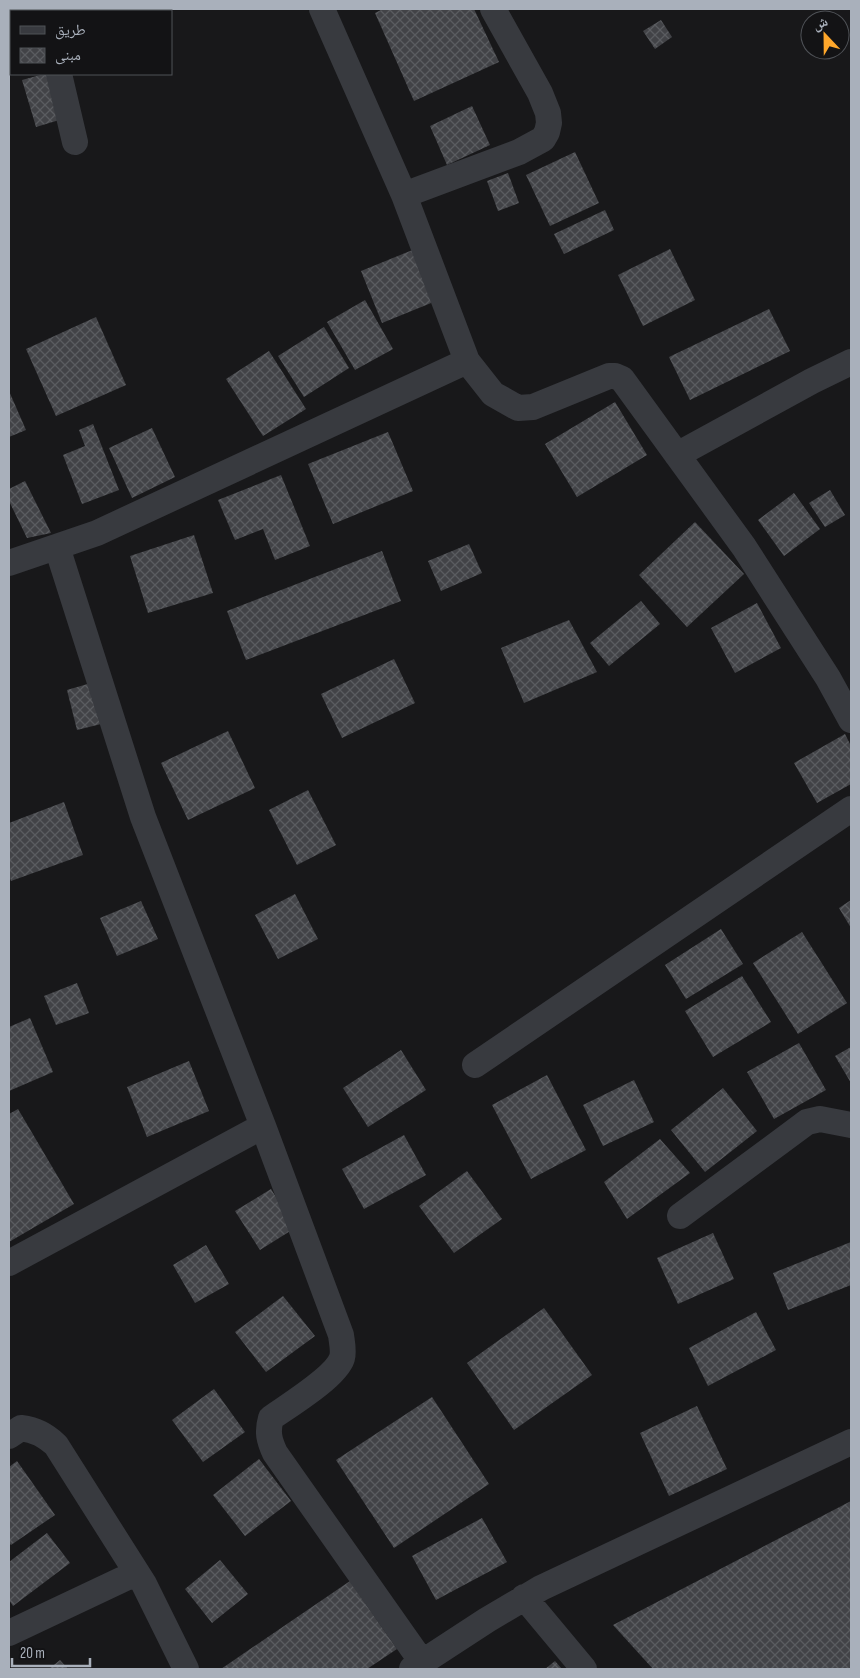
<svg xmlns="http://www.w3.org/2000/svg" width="860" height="1678" viewBox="0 0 860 1678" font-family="'Sofia Sans Condensed','Noto Naskh Arabic',sans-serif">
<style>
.building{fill:url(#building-cross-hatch)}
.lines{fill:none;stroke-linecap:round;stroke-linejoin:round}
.street{stroke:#383a3f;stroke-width:26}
</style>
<defs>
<pattern id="building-cross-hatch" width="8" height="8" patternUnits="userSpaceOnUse" patternTransform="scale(1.25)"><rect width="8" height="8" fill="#424347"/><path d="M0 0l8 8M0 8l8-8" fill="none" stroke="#5a5c60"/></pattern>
</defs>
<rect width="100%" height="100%" fill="#18181a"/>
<path class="building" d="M15,9H32L33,11H11V71H9V11Z
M74,9H152L146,11H75Z
M383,9H474L499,62L414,101L375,13Z
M661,20L672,37L655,49L643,31Z
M44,74H54L66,118L36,127L22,80Z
M472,106L490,145L447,165L430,126Z
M575,152L599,203L550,226L526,175Z
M508,173L519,203L498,211L487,181Z
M605,210L614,230L564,254L554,234Z
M415,249L436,301L382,323L361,271Z
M670,249L695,300L643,326L618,275Z
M365,300L393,349L355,370L327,322Z
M769,309L790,351L690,400L669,357Z
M96,317L126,385L56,416L26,349Z
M324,327L349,368L304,397L278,356Z
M269,351L306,409L263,436L226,379Z
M9,391L26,430L9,437Z
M615,402L647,455L577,497L545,444Z
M93,424L119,490L82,504L63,455L85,446L79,430Z
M152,428L175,477L132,498L109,448Z
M388,432L413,491L333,524L308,464Z
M281,475L310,546L275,560L263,529L235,540L218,500Z
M25,481L51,533L27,538L9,501V489Z
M830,490L845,515L825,527L809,503Z
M794,493L820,529L784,556L758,520Z
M695,522L744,574L687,627L639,575Z
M194,535L213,593L148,613L130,556Z
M469,544L482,573L441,591L428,561Z
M382,551L401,601L246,660L227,611Z
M641,601L660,624L609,666L590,643Z
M757,603L781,648L735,673L711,628Z
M569,620L597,672L524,703L501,648Z
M394,659L415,703L342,738L321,694Z
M91,683L101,724L77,730L67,690Z
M228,731L255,788L188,820L161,763Z
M845,734L851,746V784L817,803L794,763Z
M308,790L336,845L297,865L269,810Z
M64,802L83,855L11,881L9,875V823Z
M295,894L318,939L278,959L255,915Z
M851,900V928L839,908Z
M141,901L158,939L117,956L100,918Z
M721,929L743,964L686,999L665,965Z
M802,932L847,1003L798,1034L753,963Z
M742,976L771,1022L713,1057L685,1011Z
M77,983L89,1013L56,1025L44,996Z
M30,1018L53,1072L9,1091V1027Z
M799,1043L826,1090L774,1119L747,1072Z
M851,1047V1083L835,1056Z
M401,1050L426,1090L368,1127L343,1088Z
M189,1061L209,1111L147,1137L127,1087Z
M547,1075L586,1150L531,1179L492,1105Z
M634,1080L654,1122L603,1146L583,1105Z
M723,1088L757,1131L705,1172L671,1130Z
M18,1109L74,1204L9,1242V1114Z
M404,1135L426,1175L364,1209L342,1169Z
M660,1139L690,1173L627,1219L604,1182Z
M467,1171L502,1219L454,1253L419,1206Z
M271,1189L295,1228L260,1250L235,1211Z
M713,1233L734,1279L678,1304L657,1258Z
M851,1242V1285L788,1310L773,1273Z
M206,1245L229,1284L195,1303L173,1265Z
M283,1296L315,1336L266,1372L235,1332Z
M544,1308L592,1375L514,1430L467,1363Z
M756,1312L776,1350L708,1386L689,1348Z
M214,1389L245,1432L203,1462L172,1420Z
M432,1397L489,1484L394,1548L336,1460Z
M697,1406L727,1469L669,1496L640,1433Z
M259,1459L291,1501L245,1536L213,1495Z
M17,1461L55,1515L11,1545L9,1543V1467Z
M851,1501V1669H653L613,1625Z
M482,1518L507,1562L436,1600L412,1556Z
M47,1533L70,1563L13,1606L9,1600V1562Z
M220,1560L248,1594L212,1623L185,1589Z
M350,1581L397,1649L367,1669H221Z
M60,1660L68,1669H49Z
M555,1661L562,1669H545Z"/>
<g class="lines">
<path class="street" d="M44,9V11
M322,9L404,195L467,361L493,394L518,408L533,407L609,376H615L622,379L744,547L828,678L851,720
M59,74L75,142
M404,195L519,152L543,139L547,132L549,123L548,113L540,93L493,9
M677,455L812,381L851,362
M57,547L143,817L263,1126L341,1335C342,1343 344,1351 342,1358C336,1377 288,1406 271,1418C267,1432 269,1440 275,1453L422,1662
M9,563L97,533L467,361
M475,1065L851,809
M680,1216L807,1122L820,1119L851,1125
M9,1263L263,1126
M9,1436L21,1428C36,1430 45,1435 56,1445L144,1584L186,1669
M524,1597L584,1669
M9,1633L136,1573
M412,1669L487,1620L541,1588L851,1442"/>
</g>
<rect width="860" height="1678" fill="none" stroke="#a9b0bb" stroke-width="20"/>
<rect x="10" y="10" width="162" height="65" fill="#131315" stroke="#4f5257"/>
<rect x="20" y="26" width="25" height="8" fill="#383a3f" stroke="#4f5257"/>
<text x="55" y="35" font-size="15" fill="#a9b0bb">طريق</text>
<rect x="20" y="48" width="25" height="15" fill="url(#building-cross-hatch)" stroke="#4f5257"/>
<text x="55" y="60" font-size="15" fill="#a9b0bb">مبنى</text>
<g transform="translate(825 35) rotate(338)"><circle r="24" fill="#131315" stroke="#4f5257"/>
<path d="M0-4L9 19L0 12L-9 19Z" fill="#fea72b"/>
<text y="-8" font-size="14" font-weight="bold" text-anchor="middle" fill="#a9b0bb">ش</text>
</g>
<path d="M12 1658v8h78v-8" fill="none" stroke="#a9b0bb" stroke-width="2.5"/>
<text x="20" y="1658" font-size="15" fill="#a9b0bb" stroke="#131315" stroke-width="4" paint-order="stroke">20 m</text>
</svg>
